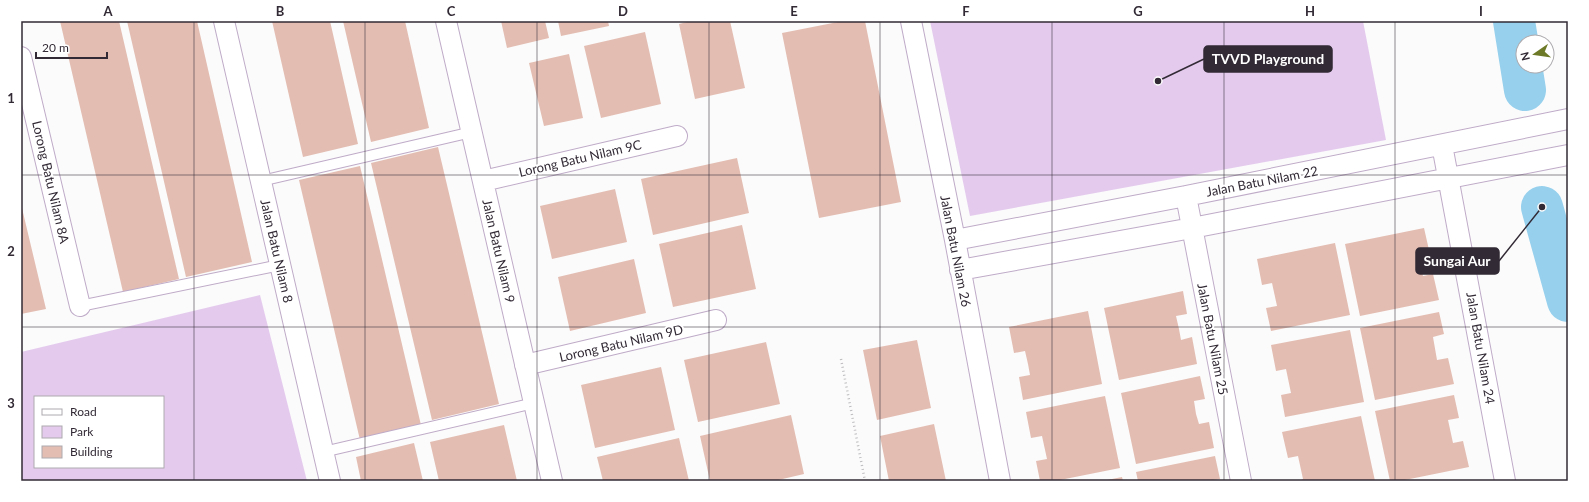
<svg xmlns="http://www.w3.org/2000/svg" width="1589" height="502" viewBox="0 0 1589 502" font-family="Lato,sans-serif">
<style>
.green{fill:#e4cbee;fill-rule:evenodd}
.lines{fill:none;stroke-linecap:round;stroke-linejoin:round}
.river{stroke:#96d0ed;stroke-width:42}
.building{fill:#e3bdb2}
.lane-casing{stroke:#bfabc8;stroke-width:12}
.street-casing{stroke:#bfabc8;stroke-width:22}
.path{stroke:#bebcbf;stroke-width:2.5;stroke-dasharray:1 3;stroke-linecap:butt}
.lane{stroke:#fff;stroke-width:10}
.street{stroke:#fff;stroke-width:20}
.grid{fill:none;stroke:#322a35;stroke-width:1;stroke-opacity:0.55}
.labels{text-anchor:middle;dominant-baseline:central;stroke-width:4;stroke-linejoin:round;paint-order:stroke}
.street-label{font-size:13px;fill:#322a35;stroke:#fff}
.leader{fill:none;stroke:#322a35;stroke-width:1.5}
.callout-dot{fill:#322a35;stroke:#fff;stroke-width:1.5}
.callout{fill:#322a35;stroke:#322a35;stroke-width:1.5}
.callout-label{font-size:14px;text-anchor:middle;font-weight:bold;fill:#fff}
.neatline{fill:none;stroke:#322a35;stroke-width:1.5}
.grid-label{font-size:13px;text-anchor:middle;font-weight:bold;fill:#322a35}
</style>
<rect width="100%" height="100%" fill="#fbfbfb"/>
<path class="green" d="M930,21H1363L1386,140L970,216Z
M260,295L307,481H21V352ZM35,397H163V467H35Z"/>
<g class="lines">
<path class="river" d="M1514,21L1525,90
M1542,207L1568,301"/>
</g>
<path class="building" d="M60,21H119L179,279L123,292Z
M127,21H197L252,262L186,277Z
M272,21H330L358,144L303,157Z
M343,21H405L429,128L371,142Z
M501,21H545L549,38L507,48Z
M558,21H608L609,26L561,36Z
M691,21H730L745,88L695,99L679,24Z
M843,21H865L901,202L819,218L782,33Z
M645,32L661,104L601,118L584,46Z
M569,54L583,118L544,126L529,63Z
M438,147L499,404L432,420L371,163Z
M737,158L749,213L653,235L641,179Z
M360,166L421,425L360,440L299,180Z
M615,189L627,242L552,259L540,206Z
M21,204L46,309L21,314Z
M742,225L756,289L673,307L659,244Z
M1424,228L1429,250L1418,253L1420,265L1423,276L1433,274L1439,300L1360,316L1345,244Z
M1335,243L1350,315L1271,331L1266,308L1277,306L1272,283L1262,285L1257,259Z
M634,259L646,313L570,331L558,277Z
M1183,291L1187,314L1176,316L1179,329L1181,340L1192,337L1197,364L1119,380L1104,308Z
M1088,311L1102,384L1023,400L1019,377L1030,375L1028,364L1025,351L1014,353L1009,327Z
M1439,312L1444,334L1433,337L1437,360L1448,358L1454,384L1375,400L1360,328Z
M1350,330L1364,402L1285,417L1281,395L1291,393L1286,369L1276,371L1271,345Z
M917,340L931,408L877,420L863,350Z
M766,342L780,404L698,422L684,360Z
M661,367L675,430L595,448L581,385Z
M1200,376L1205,399L1194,401L1196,414L1199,424L1209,422L1214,448L1136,464L1121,393Z
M1454,395L1459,418L1448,420L1453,443L1463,441L1469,467L1400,481H1390L1375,411Z
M1105,396L1120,468L1055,481H1040L1036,461L1047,459L1042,436L1031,438L1026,412Z
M791,415L804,474L774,481H710L700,436Z
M1361,416L1375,481H1299L1303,479L1298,456L1288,458L1282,432Z
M934,424L946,481H889L880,436Z
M504,425L517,481H439L430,442Z
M679,438L689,481H603L597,457Z
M414,443L423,481H361L356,457Z
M1215,456L1220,479L1209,481H1138L1136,472Z
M1122,477L1123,481H1107V480Z"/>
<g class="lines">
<defs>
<path id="lane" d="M261,181L472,132
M80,306L280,265
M323,452L534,403"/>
<path id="street" d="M224,21L330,481
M446,21L552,481
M911,21L955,240L1000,481
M21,57L80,306
M1442,145L1505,481
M483,181L677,136
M1186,196L1241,481
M955,240L1186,196L1568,119
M960,270L1192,228L1568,155
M525,365L716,320"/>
</defs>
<use href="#lane" class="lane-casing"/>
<use href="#street" class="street-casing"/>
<path class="path" d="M841,359L865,481"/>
<use href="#lane" class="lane"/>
<use href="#street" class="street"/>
</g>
<path class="grid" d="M194,21V481M365,21V481M537,21V481M709,21V481M880,21V481M1052,21V481M1224,21V481M1395,21V481M21,175H1568M21,327H1568"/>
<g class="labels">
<g class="street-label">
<text transform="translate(580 158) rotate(-13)">Lorong Batu Nilam 9C</text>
<text transform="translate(1262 181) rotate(-11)">Jalan Batu Nilam 22</text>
<text transform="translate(51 182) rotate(77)">Lorong Batu Nilam 8A</text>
<text transform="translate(277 251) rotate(77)">Jalan Batu Nilam 8</text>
<text transform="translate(499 251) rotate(77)">Jalan Batu Nilam 9</text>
<text transform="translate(956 251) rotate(79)">Jalan Batu Nilam 26</text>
<text transform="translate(1213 339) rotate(79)">Jalan Batu Nilam 25</text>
<text transform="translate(621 343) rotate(-13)">Lorong Batu Nilam 9D</text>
<text transform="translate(1481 348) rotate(80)">Jalan Batu Nilam 24</text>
</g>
</g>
<path class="leader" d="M1158 81L1204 59M1542 207L1499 261"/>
<g class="callout-dot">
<circle cx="1158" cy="81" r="4"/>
<circle cx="1542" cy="207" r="4"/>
</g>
<g class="callout">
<rect x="1204" y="46" width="128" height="26" rx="4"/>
<rect x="1416" y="248" width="83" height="26" rx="4"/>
</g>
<g class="callout-label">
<text x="1268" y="64">TVVD Playground</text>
<text x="1457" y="266">Sungai Aur</text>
</g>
<rect width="1589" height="502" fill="none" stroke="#ffffff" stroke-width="44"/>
<rect x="34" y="396" width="130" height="72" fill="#ffffff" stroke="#adaaae"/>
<rect x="42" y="409" width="20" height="6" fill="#ffffff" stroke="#adaaae"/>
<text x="70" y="416" font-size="12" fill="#322a35">Road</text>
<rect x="42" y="426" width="20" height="12" fill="#e4cbee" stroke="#adaaae"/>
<text x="70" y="436" font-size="12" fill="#322a35">Park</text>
<rect x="42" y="446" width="20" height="12" fill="#e3bdb2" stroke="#adaaae"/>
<text x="70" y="456" font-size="12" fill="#322a35">Building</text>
<g transform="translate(1535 54) rotate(257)"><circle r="19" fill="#ffffff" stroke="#adaaae"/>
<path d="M0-3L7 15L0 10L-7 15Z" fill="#6d7b28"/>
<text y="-6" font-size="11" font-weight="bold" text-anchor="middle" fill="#322a35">N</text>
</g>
<path d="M36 52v6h71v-6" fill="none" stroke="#322a35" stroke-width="2"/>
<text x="42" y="52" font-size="12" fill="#322a35" stroke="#ffffff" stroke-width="3" paint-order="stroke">20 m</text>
<rect x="22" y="22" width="1545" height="458" class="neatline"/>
<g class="grid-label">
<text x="108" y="16">A</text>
<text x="280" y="16">B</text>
<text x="451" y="16">C</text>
<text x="623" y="16">D</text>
<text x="794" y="16">E</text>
<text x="966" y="16">F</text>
<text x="1138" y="16">G</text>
<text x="1310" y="16">H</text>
<text x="1481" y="16">I</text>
<text x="11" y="103">1</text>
<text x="11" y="256">2</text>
<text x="11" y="408">3</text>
</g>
</svg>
